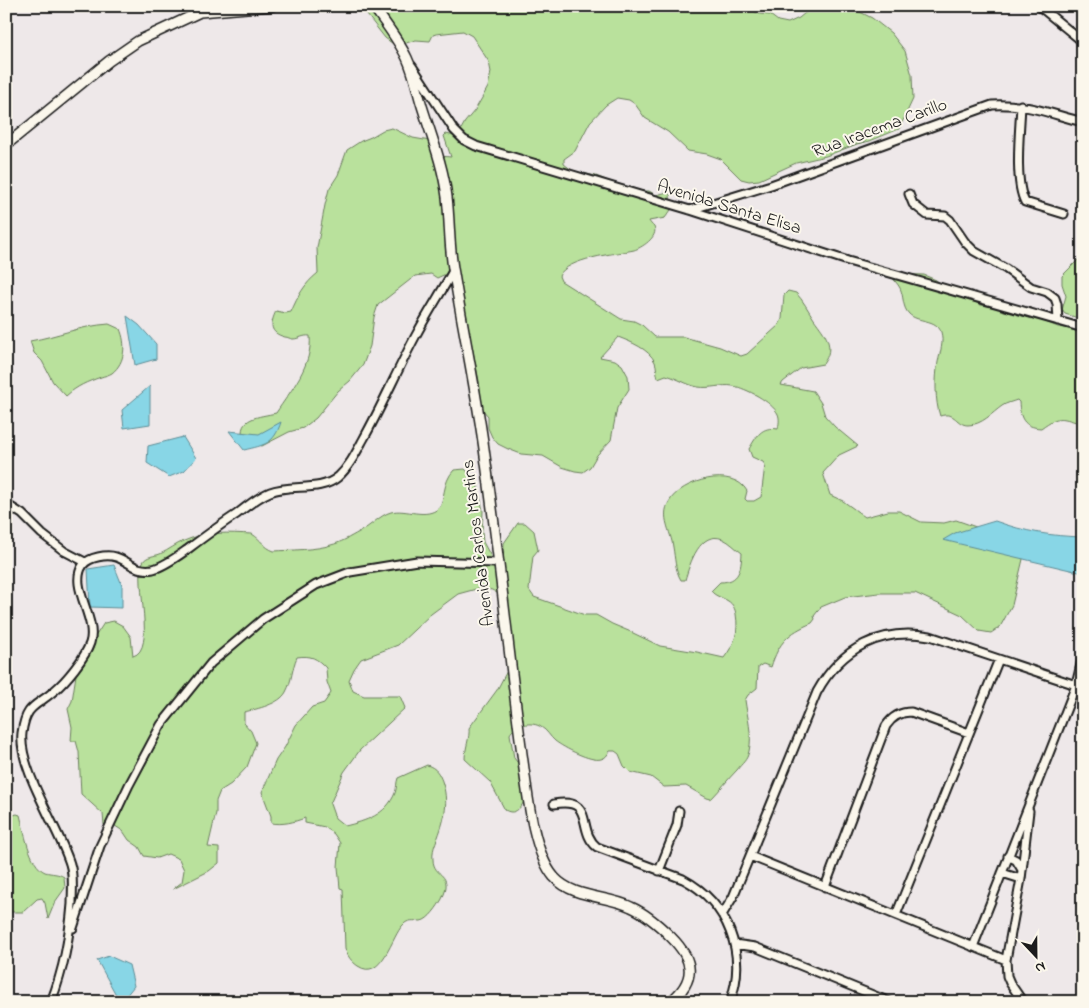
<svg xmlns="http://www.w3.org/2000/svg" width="1089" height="1008" viewBox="0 0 1089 1008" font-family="'Indie Flower',sans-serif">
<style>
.green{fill:#b9e19c;stroke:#6a7e5c}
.water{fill:#88d6e6;stroke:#5d8c95}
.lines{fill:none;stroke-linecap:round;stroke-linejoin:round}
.minor-casing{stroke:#1c1c1c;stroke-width:11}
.tertiary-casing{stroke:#1c1c1c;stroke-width:12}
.minor{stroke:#fbf7ec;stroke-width:7}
.tertiary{stroke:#fbf7ec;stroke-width:9}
.labels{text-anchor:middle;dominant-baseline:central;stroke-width:4;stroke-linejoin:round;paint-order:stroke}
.street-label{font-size:18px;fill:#1c1c1c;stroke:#fbf7ec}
</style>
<rect width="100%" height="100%" fill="#eee8e9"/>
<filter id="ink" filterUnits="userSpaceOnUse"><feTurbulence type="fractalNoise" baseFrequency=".02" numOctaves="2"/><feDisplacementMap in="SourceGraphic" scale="10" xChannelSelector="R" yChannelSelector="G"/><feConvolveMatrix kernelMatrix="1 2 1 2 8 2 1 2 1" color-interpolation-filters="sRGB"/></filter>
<g filter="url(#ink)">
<path class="green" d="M360,6H741L760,14L770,15L778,21L788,23L799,18L805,13L816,8L850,7L872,18L891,33L905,51L912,75L913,99L899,129L870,141L857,144L826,156L796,163L759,180L749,181L741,179L721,159L707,154L688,151L668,132L645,118L635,104L629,100L617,98L606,105L590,122L575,151L564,159V164L573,171L596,176L634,191H649L656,195L668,192L670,194L671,210L665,218L649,221C650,223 652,225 654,227C659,237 641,248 634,250C615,254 567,258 559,276L561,281L621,319L634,321L642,325L655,337H684L720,347L741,356L747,354L779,325L782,319L784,295L788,291L796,293C803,300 808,310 814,319C825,334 836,346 823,364L801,368L783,382L781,385L813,391L821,403L825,416L835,427L858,446L839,455L823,473L830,495L843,501L865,517L888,511H899L921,522L944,523L956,520L999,535L1024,555L1012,605L1000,627L991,633L979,631L962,615L915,593H879L845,597L821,607L814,616L815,619L812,623C788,633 779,642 771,667L763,664L758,667L757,688L748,695L745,700C747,716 753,735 749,751C747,761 742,763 737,770C728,779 720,790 711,799L707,798L686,786L664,787L651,777L630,772L624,766L619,754L615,751H610C607,755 606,758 601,759C591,762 564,748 555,741C550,737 547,730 541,727C532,721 515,724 510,734L514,758L524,771L532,785C526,796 520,819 505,810L490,782L465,759C465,748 470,738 469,728L497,690L509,667L508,631L510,619L508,609L504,597L492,590L480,588L458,594L431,614L398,645L361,659L354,669L349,680L353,691L364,696H400L405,708L360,750L344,772L330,804L335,818L345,826C366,821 386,815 395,793C397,788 396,783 398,778L427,765C436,768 439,773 442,781C449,801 445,818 438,837C435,844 432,851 433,859C433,878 455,872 442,899C438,906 429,920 421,921C414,921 408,919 403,925C392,935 382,982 358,966C352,962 347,956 345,948L343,889L340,888L338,867L340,843L334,834L325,827L305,823V818C294,822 283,825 271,823V816L262,792L276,760L285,747L296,725L312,707L324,703L331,693L327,682L326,668C317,658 311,655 297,657C292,668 292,681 286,692C280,704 257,709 244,712V723L251,731L256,743L247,767L231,784L220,791L216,801V813L208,847L219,848V863L209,871L173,889L182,882L184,870L179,859L168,854L157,858L144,856L139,847L129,840L123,831L112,824L104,825L103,814L81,794L79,752L76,741H71L72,727L68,709L72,701L76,675L93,640L104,623L114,621L123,626L131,637L133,656C157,650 134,582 143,562C146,556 155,556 160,554C169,550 176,544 184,541C206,531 229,533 252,534C262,540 263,547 274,551C291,550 316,550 331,545C340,543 350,537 359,532C370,527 380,515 391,512C406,508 426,520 439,508C445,502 442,482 454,470L465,469L477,482L483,511L482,532L483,542L495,564L503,565L504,543L518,523H525L534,531L538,550L533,556L529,590L534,597L585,615H596L612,624L631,632L660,646L697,652L724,658C735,643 739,633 736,614C735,609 733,604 728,601C722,597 716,597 711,591L720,582C739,582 741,570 742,553C736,549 730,542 723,539C700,530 690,563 685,580H681C675,570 675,558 673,547C671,531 660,517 669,502C681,480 733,466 747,491L745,499L747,501H754L761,497L765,465L763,462L752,457L749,449C757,436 761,426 778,429C779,424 780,419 778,414C772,402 746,388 733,386C722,384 710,389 698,387C687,385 677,378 666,375L658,378C656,372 657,367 655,362C649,349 631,342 618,337L600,357L615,360L622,365L628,376L629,389L617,408L611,440L597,455L590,467L583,472L575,471L562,467L543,456L521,454L508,449L498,444L492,437L488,428V416L482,409L479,381L457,273H448L437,278L431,274L415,276L378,305L374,317L370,346L363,365L350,381L338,391L316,418L303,428L289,432L262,446L243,440C237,417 259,417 276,413C291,390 313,365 310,336C303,335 299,339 293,339C290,339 288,337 285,337C269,333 270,324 276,311L286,313L291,312C298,296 304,284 318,273L317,248L325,205L329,189L338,175L347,150L361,141L371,137L383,130L392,128L413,138L430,141L440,156L451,157L444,136L446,134L455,136L459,133L465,122L475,110L482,98L488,87L491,72L489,62L472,36L463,31L436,34L433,35L430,41L416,40L396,46L385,38Z
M1083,248V317H1075L1065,314L1062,310L1066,296L1062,284V276L1079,259Z
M895,274L924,275L936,280L952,292L981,305L1007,309L1033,317L1058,327L1074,329L1077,331H1083V424C1061,418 1060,414 1041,428C1023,427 1020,418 1019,402L1017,400C1012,402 1006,403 1002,406C992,413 982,425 968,425C956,425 956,411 940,416C935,401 935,378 938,362C940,353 944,342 941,332C936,318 918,323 909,314C902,307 904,296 900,288C898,284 894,280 891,276Z
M109,324L120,329C126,343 126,362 112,373C109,375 104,376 101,377C87,382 77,386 66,396L53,382L42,361L34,353L30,341C58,336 80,326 109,324Z
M17,814L20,815C24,830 29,865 45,872C52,874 58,873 64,877L65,888L55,902L48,919L45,903L42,898L37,899L23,912H6V817Z"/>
<path class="water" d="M127,316L139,325L156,344V359L135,365Z
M150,386V424L124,428L122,410Z
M281,422C274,444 265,445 244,450L229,431L259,434Z
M183,437L196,458L184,471L169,477L147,463L148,446Z
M995,521C1026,532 1050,536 1083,537V573L943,540L955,533Z
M114,565L122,585V608L90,607L88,569Z
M109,956L129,965L134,986L121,1002H120L97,960Z"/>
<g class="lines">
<defs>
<path id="minor" d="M1039,6L1083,42
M412,66L454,130L464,140L476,146L690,210L848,261L1083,328
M1021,105C1020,129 1014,182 1025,202L1064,214
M909,194L913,204L927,215L945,216L950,220L965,242L974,251L1006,269L1031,287L1047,292L1055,298L1057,304L1058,321
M690,210L771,185L992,105C1026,103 1051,114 1083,122
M6,504L22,514L42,534L64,551L85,562
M554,804C596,797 576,830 597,847L683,879C728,903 748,954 730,1002
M750,856L1006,960
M1008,856L1016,860L1022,870
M659,871L677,825L679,811
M1002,873L1021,879
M825,887L886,726C892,717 900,712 911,712L969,733
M722,915L733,897L817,692C841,648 881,627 930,636L1076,685
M896,915L999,659
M73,928L100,846L129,785L161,725L211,663L263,619L316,585L350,572L417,561L498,563
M734,944L755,947L890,1002
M973,947L1076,685L1082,660
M51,1002C64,968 69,940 72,904C72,891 74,876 70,864C59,828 18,769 22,733C26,704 36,707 54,691C66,681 85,658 90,643C98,619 68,586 83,565C89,557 107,554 116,557C129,561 135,572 153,569C165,566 178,556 188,549C204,537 220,525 237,514C247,506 258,497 270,492C292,483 319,493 338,477C349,467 356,453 363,440C382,406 397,371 415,337C427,314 441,293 453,271
M1023,1002L1010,983L1007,976L1006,960L1021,879L1029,811"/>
<path id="tertiary" d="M373,6C385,23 398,39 407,58C414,73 417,90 422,106C431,135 443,165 447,197C450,222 449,249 454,274C464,335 477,395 485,456C499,555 509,655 522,754C527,789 532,851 554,877C574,899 607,895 631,907C647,914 659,925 671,937C694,960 697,980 670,1002
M6,145L109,61L138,41L200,12L272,6"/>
</defs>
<use href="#minor" class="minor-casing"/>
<use href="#tertiary" class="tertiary-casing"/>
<use href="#minor" class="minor"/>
<use href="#tertiary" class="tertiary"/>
</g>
</g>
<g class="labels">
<g class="street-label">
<text transform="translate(880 129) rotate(-20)">Rua Iracema Carillo</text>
<text transform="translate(729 208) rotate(17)">Avenida Santa Elisa</text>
<text transform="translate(479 543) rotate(-97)">Avenida Carlos Martins</text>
</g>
</g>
<rect width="1089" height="1008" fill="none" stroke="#fbf7ec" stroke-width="25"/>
<rect x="12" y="12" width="1064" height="983" fill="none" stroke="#1c1c1c" stroke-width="2" filter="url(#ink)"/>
<g transform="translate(1036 956) rotate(158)" stroke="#fbf7ec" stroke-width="4" paint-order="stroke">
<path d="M0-4L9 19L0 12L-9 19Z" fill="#1c1c1c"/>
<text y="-8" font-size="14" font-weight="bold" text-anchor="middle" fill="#1c1c1c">N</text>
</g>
</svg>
